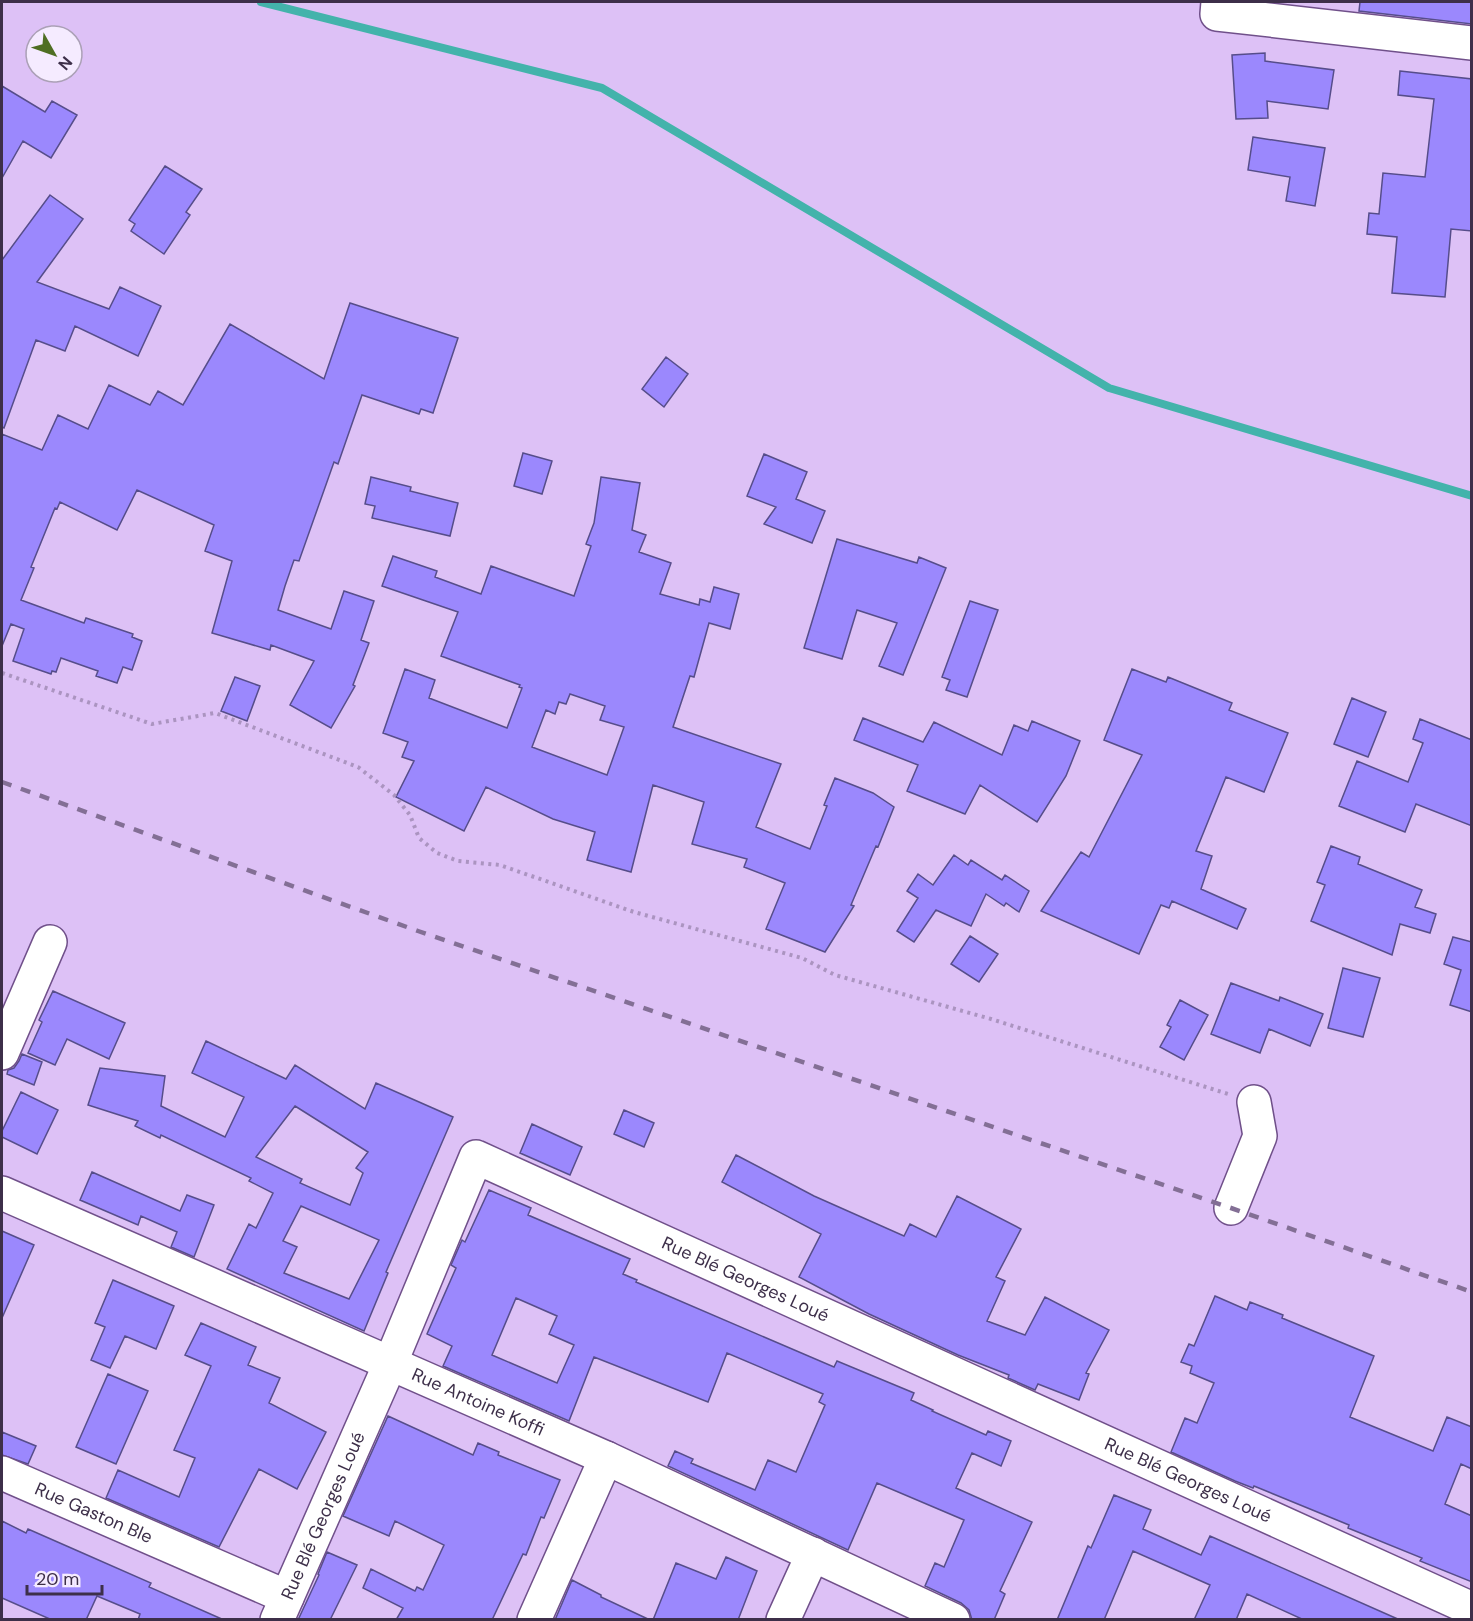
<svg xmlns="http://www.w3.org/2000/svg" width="1473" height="1621" viewBox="0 0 1473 1621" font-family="'DM Sans',sans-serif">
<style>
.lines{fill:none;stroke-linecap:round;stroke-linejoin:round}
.stream{stroke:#43b3ab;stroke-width:8}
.building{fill:#9b88fd;stroke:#564d8a;stroke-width:1.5;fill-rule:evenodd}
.minor-casing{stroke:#70508a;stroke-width:36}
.path{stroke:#ab94c0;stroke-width:4;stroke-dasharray:3 4.5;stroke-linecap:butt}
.minor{stroke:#fff;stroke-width:33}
.rail{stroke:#836f95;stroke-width:4.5;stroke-dasharray:10 10;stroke-linecap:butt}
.labels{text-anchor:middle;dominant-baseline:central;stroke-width:5;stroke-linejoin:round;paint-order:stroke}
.street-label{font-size:18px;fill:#3d2f49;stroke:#f5ebff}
</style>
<rect width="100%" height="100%" fill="#ddc1f6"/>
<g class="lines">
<path class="stream" d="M261,2L602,88L1109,388L1472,496"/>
</g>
<path class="building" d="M1360,2H1472V24L1359,11Z
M1265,53V61L1334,70L1328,109L1267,101L1268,118L1236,119L1232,55Z
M1400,71L1472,79V231L1451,229L1445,297L1392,293L1397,237L1367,234L1369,213L1379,214L1383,173L1425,177L1434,99L1398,95Z
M2,86L45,112L52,101L77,115L51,158L23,141L2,178Z
M1253,137L1325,148L1315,206L1286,201L1290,177L1248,170Z
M165,166L202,189L186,212L190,215L164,254L131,231L135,224L129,220Z
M50,195L83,219L37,282L109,309L120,287L161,306L138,356L75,326L65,351L36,340L4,428L2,427V260Z
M350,303L458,338L433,413L421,409L419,414L362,395L338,464L334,462L299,561L294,560L285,586L278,610L331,629L344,591L374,601L361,640L369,643L353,685L355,686L331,728L290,705L314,661L271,645L270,650L212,633L232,561L205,551L214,525L137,490L117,530L60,502L57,509L55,508L31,567L34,568L21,600L84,623L86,618L133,634L132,637L142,641L132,670L123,667L117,683L96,676L98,671L61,658L56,672L52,671L51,674L13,661L24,629L11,624L2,646V434L42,450L58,415L88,429L109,385L150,405L158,391L183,405L230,324L324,379Z
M666,357L688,374L664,407L642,389Z
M523,453L552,461L542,494L514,486Z
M764,454L807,472L796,499L825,511L812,543L764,524L776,507L747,496Z
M371,477L411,487L410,491L458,503L450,536L372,518L375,506L365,504Z
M601,477L640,483L632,530L646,535L639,552L671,563L660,594L699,605L700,599L710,602L714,587L739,594L730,629L709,623L694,677L690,676L673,727L781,764L756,827L810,849L827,806L824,805L835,778L873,793L894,807L878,847L876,846L851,905L854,906L825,952L766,929L785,883L744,867L747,859L692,844L704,802L653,785L631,872L587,860L595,832L553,819L486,787L464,831L396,797L414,761L402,757L408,742L383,733L405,669L435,680L429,698L507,728L522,688L519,687L520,685L441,656L458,612L382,586L393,556L437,571L435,577L481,594L491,566L574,596L591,546L586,544L594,523ZM570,694L605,706L600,720L624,727L607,775L532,747L546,710L555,714L559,702L566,704Z
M837,539L917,563L919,557L946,568L903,675L879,666L897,623L857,610L842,659L804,648Z
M970,601L998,610L967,697L946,690L950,680L942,677Z
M1132,669L1166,682L1168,677L1232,703L1229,710L1288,733L1264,792L1226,777L1196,851L1212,856L1201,889L1246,909L1237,929L1172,901L1169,908L1161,905L1139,954L1041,911L1081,852L1089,857L1142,755L1104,740Z
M235,677L260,686L247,721L221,711Z
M1352,698L1386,712L1368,757L1334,744Z
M863,718L923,742L934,722L1002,755L1014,725L1028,731L1032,721L1080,741L1066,776L1037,822L980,785L965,814L907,791L918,765L854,740Z
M1420,719L1472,740V826L1416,804L1405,832L1339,806L1357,761L1408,782L1423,743L1413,739Z
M1331,846L1360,857L1358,864L1422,890L1415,907L1436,914L1430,933L1400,924L1392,955L1311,921L1325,885L1317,882Z
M954,855L968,865L971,860L1002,880L1005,875L1029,891L1019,912L1006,903L1004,906L986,894L971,926L936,910L914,942L897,931L918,898L907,891L918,874L933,885Z
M970,936L998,954L979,982L951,964Z
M1453,937L1472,942V1012L1450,1005L1461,970L1444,964Z
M1343,968L1380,978L1363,1037L1328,1028Z
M1231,983L1279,1001L1280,997L1323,1014L1310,1046L1269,1029L1260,1053L1211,1034Z
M53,991L125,1023L109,1059L67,1039L55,1065L28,1053L42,1022L39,1020Z
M1180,1000L1208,1015L1184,1060L1160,1047L1171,1027L1167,1025Z
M206,1041L286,1079L295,1065L365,1109L376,1083L453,1117L386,1272L388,1273L364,1331L227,1269L249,1224L256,1228L273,1193L249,1181L251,1178L161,1135L160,1138L135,1126L138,1121L88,1105L100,1068L165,1076L161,1106L225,1137L244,1097L192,1073ZM295,1106L368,1152L356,1168L363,1173L350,1205L300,1183L302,1179L256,1157ZM301,1206L379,1240L349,1299L284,1273L297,1247L283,1241Z
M22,1054L42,1062L34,1085L7,1074L8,1070L14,1068L19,1061Z
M21,1092L58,1110L37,1154L2,1137V1131Z
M624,1110L654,1123L644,1147L614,1134Z
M532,1124L582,1147L570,1175L520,1153Z
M736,1155L814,1196L904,1236L910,1224L936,1237L957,1196L1021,1229L996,1277L1005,1281L987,1321L1025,1335L1045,1297L1109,1330L1086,1373L1089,1374L1079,1400L1038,1384L1035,1390L1008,1378L1009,1375L958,1355L869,1314L799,1277L821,1234L722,1182Z
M92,1172L180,1211L187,1195L214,1205L194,1257L171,1247L177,1232L141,1216L138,1225L80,1200Z
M489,1190L531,1208L528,1215L630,1259L623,1274L637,1280L636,1282L834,1367L837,1361L914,1393L911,1400L933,1410L932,1411L986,1435L988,1431L1011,1441L1001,1466L972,1453L956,1488L1032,1522L1000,1591L1005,1594L994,1620H972L969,1610L961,1603L925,1586L935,1563L944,1567L964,1520L877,1483L848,1550L668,1466L675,1451L693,1459L691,1463L755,1490L768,1460L796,1472L825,1405L819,1402L823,1394L727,1353L708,1402L594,1357L569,1421L443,1366L452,1346L427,1334L456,1268L451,1265L462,1240L465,1242ZM516,1298L557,1316L549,1334L574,1345L557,1383L492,1355Z
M2,1231L34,1245L2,1318Z
M113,1280L174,1306L156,1349L125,1336L110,1368L91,1360L105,1327L95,1323Z
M1215,1296L1247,1310L1250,1302L1283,1315L1282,1318L1374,1356L1350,1417L1433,1451L1447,1417L1472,1427V1469L1461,1464L1445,1504L1472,1516V1582L1420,1561L1422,1558L1348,1528L1349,1525L1254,1486L1253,1488L1235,1481L1171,1452L1185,1418L1197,1423L1214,1383L1190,1373L1192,1366L1181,1362L1189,1344L1194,1346Z
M201,1323L256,1347L248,1365L280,1378L269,1403L326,1432L297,1489L259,1469L219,1547L106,1498L118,1470L179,1497L195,1458L174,1450L211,1366L185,1355Z
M108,1374L148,1391L116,1464L76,1447Z
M388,1416L473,1455L478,1443L499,1452L498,1455L560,1480L544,1518L541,1517L526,1555L523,1554L492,1620H396L403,1608L363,1588L371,1569L415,1591L417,1587L423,1590L444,1545L395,1521L389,1536L343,1516Z
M2,1432L36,1446L28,1464L2,1455Z
M1114,1495L1151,1510L1143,1529L1201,1555L1210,1536L1400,1620H1304L1247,1594L1236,1620H1194L1210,1585L1133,1551L1104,1620H1057L1088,1546L1091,1548Z
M2,1521L26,1533L28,1529L78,1551L151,1583L149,1587L224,1620H138L140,1614L97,1596L86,1620H52L2,1598Z
M327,1552L357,1565L330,1620H298L319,1575L318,1574Z
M726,1557L757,1571L738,1620H653L676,1563L716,1579Z
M572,1580L601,1595V1597L650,1620H555Z"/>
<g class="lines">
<defs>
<g id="minor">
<path d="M1218,2L1217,14L1472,43"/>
<path d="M2,1053L50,942"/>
<path id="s1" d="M2,1193L606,1458L953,1620"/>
<path d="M1231,1208L1260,1136L1254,1102"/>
<path id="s2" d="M2,1473L287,1597"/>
<path id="s3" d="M277,1620L390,1364L476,1157L1472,1609"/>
<path d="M534,1620L606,1458"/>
<path d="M783,1620L813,1554"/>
</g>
</defs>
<use href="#minor" class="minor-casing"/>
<path class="path" d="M2,673L152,724L215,713L358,767L394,795L410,815L419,838L437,853L458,861L500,865L634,912L802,958L835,975L991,1019L1228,1094"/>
<use href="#minor" class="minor"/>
<path class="rail" d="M2,782L418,931L1231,1208L1472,1292"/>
</g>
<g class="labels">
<g class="street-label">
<text stroke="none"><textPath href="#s3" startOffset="800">Rue Blé Georges Loué</textPath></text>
<text stroke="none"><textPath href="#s1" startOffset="520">Rue Antoine Koffi</textPath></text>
<text stroke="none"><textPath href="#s3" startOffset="1286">Rue Blé Georges Loué</textPath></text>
<text stroke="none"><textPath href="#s2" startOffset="100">Rue Gaston Ble</textPath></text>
<text stroke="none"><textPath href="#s3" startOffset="114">Rue Blé Georges Loué</textPath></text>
</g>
</g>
<rect width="1473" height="1621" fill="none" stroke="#3d2f49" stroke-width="6"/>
<g transform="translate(54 54) rotate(130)"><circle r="28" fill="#f5ebff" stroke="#aba0b6" stroke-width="1.5"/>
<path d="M0-4.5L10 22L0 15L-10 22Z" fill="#4f6e23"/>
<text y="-9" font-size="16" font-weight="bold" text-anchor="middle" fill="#3d2f49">N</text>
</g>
<path d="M27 1585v9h75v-9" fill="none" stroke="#3d2f49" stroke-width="3"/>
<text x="36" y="1585" font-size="18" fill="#3d2f49" stroke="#f5ebff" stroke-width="4.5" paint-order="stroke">20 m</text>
</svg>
